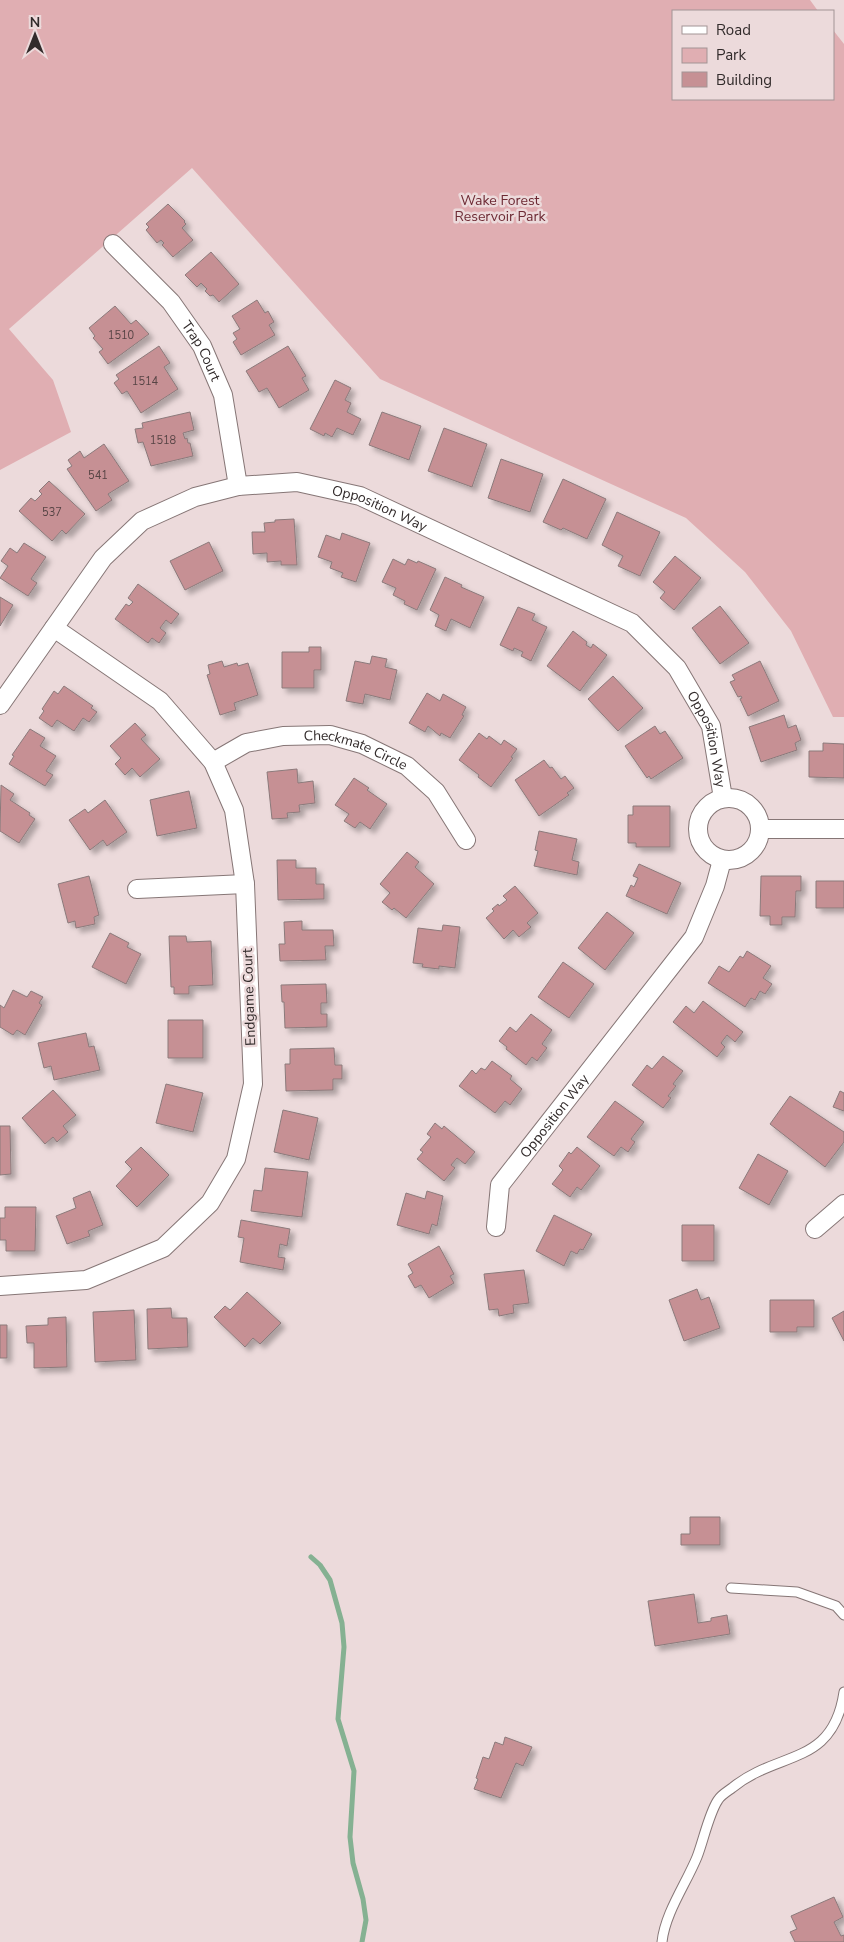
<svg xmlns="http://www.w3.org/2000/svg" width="844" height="1942" viewBox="0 0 844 1942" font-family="'Nunito Sans',sans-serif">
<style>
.green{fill:#e0aeb2}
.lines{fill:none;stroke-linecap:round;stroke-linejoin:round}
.stream{stroke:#85b192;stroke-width:5}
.building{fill:#c69094;stroke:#8b7a7b;filter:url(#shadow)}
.lane-casing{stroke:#867676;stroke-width:11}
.street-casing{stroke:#867676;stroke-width:20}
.lane{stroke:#fff;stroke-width:9}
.street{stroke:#fff;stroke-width:18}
.labels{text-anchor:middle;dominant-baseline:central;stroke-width:5;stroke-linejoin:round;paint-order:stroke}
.number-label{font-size:11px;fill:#574445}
.park-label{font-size:14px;fill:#6d2a34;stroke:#ecdadb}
.street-label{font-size:14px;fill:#322b2b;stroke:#ecdadb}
</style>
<defs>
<filter id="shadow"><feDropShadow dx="4.5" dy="4.5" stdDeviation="2.5" flood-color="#0004"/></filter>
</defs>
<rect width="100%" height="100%" fill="#ecdadb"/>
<path class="green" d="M0,0H810L818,11H673V99H833V30L844,44V717H833L791,631L745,572L686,518L380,379L192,168L9,329L53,380L71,432L0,470Z"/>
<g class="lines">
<path class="stream" d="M311,1557L320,1565L330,1580L342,1623L344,1647L338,1719L354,1771L350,1837L353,1863L363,1899L366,1920L362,1942"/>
</g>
<path class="building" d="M168,204L185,221L184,222L186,224L182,228L193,240L173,257L162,245L164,243L161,240L157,243L146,230L149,227L146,224Z
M211,252L239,284L219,302L213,295L210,296L205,291L207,289L201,283L197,287L185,275Z
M257,300L265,313L268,311L274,322L269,325L275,335L241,355L233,342L237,339L233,333L240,329L232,316Z
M115,306L131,324L136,320L149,334L108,364L99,352L103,349L93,338L95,336L89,328Z
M159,346L170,363L164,367L178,389L141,413L127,391L122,394L114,383L119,379L116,375Z
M288,346L306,376L302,378L309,390L279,408L267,388L259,392L246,371Z
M335,380L351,388L345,400L351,403L347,412L361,419L353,435L337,428L332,437L325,433L324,436L310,429Z
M190,412L194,430L183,433L185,439L187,438L188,443H190L193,456L151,466L143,442L138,443L135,429L143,428L142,423Z
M382,412L421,426L409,460L369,445Z
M444,428L487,444L472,487L428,471Z
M104,444L129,481L108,494L112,500L96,511L67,469L72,466L68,460L80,451L84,458Z
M501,459L543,474L530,512L488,498Z
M563,479L606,499L587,539L563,528L561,530L543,522Z
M49,481L85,514L66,534L62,530L52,541L19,511L31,498L35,501L42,494L39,491Z
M617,512L660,532L640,576L618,566L623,556L602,545Z
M294,519L297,565H281V561L267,562V553L253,554L252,532H265L264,523L275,522V520Z
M342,533L370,543L356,582L341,577L343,573L330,568L332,562L318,557L326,535L340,540Z
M209,542L223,571L185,590L170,561Z
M24,543L46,557L31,579L37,583L28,596L0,578L8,566L1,561L10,548L17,553Z
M675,556L701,578L674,610L660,598L665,592L653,582Z
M393,559L405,565L408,559L417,563L418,561L436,569L417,610L404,604L405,601L393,595L396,588L382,582Z
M445,577L462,585L461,587L484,597L470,628L451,619L446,631L435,626L439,615L430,610Z
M138,584L179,614L171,624L166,620L160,628L166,633L159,643L152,638L148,643L115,619L126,604L129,606L133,602L128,598Z
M0,597L13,605L0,626Z
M720,606L749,643L720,664L692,628Z
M518,607L535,614L532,620L547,627L531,661L521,656L523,652L514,648L513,651L500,645Z
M573,631L587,642L586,645L591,648L593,644L607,655L580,691L547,666Z
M309,647H321V670H314V688H282V652H309Z
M372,656L387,659L385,667L397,670L390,700L365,694L363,704L346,701L355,661L370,664Z
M222,661L224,667L237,663L238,666L248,663L258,695L234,703L236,710L220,715L207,675L210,674L208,665Z
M760,661L779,701L748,716L740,699L742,698L741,696L738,697L730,682L735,680L732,675Z
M613,676L643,708L618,731L588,699Z
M64,686L93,706L91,708L97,712L89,722L83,718L74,731L57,720L52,727L39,718L44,711L42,709L54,691L58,694Z
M427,693L440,701L443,694L466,707L462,715L464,716L450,738L441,733L440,736L428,726L425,732L409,723Z
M784,715L788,728L796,725L801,740L795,743L797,750L761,762L749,727Z
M135,723L146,735L141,739L160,759L140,777L132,768L125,775L115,764L121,758L110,746Z
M655,726L660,734L665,731L683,758L651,779L649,776L647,778L625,746Z
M30,729L45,738L40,746L56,756L46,771L53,775L45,786L9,764L14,756L12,755Z
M479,733L487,739L489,736L501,745L504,740L517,749L511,757L513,758L491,787L478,777L479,775L459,760Z
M823,743L844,744V778L809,777V751H823Z
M544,760L550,768L552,767L561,779L565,776L574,788L567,793L569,795L539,816L515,780Z
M297,769L298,783L313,781L315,803L299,805L300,812L287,813L288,818L272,819L267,772Z
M354,778L369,788L367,790L387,804L370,829L360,822L355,828L344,821L349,814L335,805Z
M1,785L14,794L10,800L30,813L29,815L35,819L19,843L0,831Z
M189,791L197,828L157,836L150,800Z
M105,800L127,832L107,846L103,840L90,850L69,820L85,809L88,813Z
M633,806H670V847H636V843H628V815H633Z
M539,831L577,839L572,860L579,862L577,875L534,866L538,851L535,850Z
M407,852L419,862L415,867L434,884L406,918L394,908L392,910L382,902L390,893L380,884Z
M277,860H296V868H316V884H324V899L278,900Z
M639,864L681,883L667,914L626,896L631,885L634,887L638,878L633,876Z
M89,876L99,915L94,917L95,924L76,928L75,921L68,923L58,884Z
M761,876H801V891H796L795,917H782V925H770V916H760Z
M816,881H844V908H816Z
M515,886L538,913L527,923L531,927L519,937L513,930L504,939L486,918L494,911L492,909L498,904L499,906L507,900L503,896Z
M607,912L634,933L605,970L578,948Z
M302,921V930H333L334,946H325L326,960L280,961L279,944H285L284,922Z
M443,925L460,927L455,968L439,966V969L422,967L423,964L413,963L418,928L442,931Z
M110,933L129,943L127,947L141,954L126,984L92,967Z
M169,936H186L187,942L211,941L213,985L189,986V994H174V987H171Z
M747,951L771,966L763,978L772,984L765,994L760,991L755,1000L751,998L745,1007L708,983L719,966L729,972L740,956L743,958Z
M563,962L594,984L569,1018L538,997Z
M326,984L327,1003H321V1014H327V1027L285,1028L284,1002H282L281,985Z
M13,990L27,997L31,991L43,997L39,1003L42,1005L25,1035L17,1030L13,1035L0,1027V1005L4,1008Z
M703,1001L743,1032L735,1042L727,1035L721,1043L725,1047L717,1057L673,1022L686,1006L694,1013Z
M531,1014L552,1030L542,1044L547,1048L537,1061L532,1057L526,1065L506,1049L507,1047L499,1041L510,1027L516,1032Z
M168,1020H203V1058H168Z
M86,1033L89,1047L94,1046L100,1070L54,1080L51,1066L44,1068L38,1043Z
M334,1048L335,1065H342V1079H333V1090L286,1091L285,1064H290V1049Z
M663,1056L683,1071L673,1084L676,1086L668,1096L671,1098L663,1108L632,1085L647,1065L652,1069Z
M492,1061L512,1076L510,1079L522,1089L510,1105L505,1101L495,1113L459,1086L472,1070L476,1074L481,1068L485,1070Z
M166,1084L203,1093L193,1132L156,1123Z
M53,1090L76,1115L63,1126L68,1132L57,1142L53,1137L45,1144L22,1118Z
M840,1091L844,1093V1111L833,1107Z
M790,1096L844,1132V1142L825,1167L770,1124Z
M615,1101L644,1122L631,1139L635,1142L628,1152L621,1147L614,1156L587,1137Z
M283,1110L318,1118L309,1160L274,1152Z
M435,1123L442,1129L444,1126L475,1152L465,1164L457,1158L451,1165L455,1168L444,1181L417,1159L423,1152L420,1150L431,1137L427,1134Z
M0,1126H10L11,1174L0,1175Z
M141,1147L169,1175L137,1207L116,1186L132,1169L125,1162Z
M577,1147L600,1166L581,1190L577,1187L570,1197L552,1184L563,1170L559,1166L569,1152L571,1154Z
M758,1154L788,1171L769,1205L739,1188Z
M265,1168L308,1172L302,1217L251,1211L254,1190L262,1191Z
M90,1191L103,1225L88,1231L90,1236L67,1244L56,1216L76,1208L73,1198Z
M427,1191L443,1196L437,1226L432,1224L429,1234L397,1225L406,1193L425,1199Z
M5,1207H36L35,1251H6V1240H0V1218H5Z
M554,1215L592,1234L583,1250L580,1249L577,1254L571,1251L564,1266L536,1251Z
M241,1220L290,1229L287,1246L280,1244L278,1257L285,1258L283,1270L240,1262L244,1238L238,1237Z
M682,1225H714V1261H682Z
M439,1246L454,1274L450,1276L454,1283L429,1298L421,1285L415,1288L408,1276L413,1273L408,1264Z
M524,1270L529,1303L513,1305L514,1313L499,1316L498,1309L489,1310L484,1274Z
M697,1289L701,1300L709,1297L720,1328L684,1341L669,1300Z
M247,1292L281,1323L260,1344L253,1338L245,1347L214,1317L225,1306L230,1310Z
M770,1300H814V1327H797V1332H770Z
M171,1308L172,1318H187L188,1347L148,1349L147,1309Z
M134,1310L136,1360L95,1362L93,1312Z
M844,1311V1341L832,1318Z
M66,1317L67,1367L34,1368V1343H27L26,1326L48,1325V1318Z
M0,1325H7V1358H0Z
M690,1517H720V1545H681V1534H690Z
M694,1594L698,1623L711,1621V1618L727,1615L730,1634L655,1646L648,1601Z
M505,1737L532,1747L523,1766L516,1763L501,1798L474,1789L478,1779L476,1778L483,1757L489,1759L495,1742L503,1745Z
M834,1897L843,1917L834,1922L841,1936L844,1935V1942H795L790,1932L797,1929L791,1916Z"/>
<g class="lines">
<defs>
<path id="lane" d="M731,1588L797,1592L836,1606L844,1615
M662,1942C665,1913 686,1884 697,1857C703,1842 709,1813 718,1800C721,1795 728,1791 732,1788C778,1750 833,1767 844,1692"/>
<g id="street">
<path id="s1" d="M113,244L171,302L202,346L223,395L238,486"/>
<path id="s2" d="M0,705L103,558L142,521L195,497L238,486L297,482L360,496L632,623L677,668L711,726L723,798"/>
<path id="s3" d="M213,762L246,743L283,736L330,735L362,744L407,766L436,792L466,840"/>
<circle cx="729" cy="829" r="31"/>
<path d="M760,829H844"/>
<path d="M137,889L245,884"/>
<path id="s4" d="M496,1227L500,1185L694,937L715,886L722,860"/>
<path d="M815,1229L844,1204"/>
<path d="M0,1286L86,1280L163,1248L210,1203L236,1159L253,1084L245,884L234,810L213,762L160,701L54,628"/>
</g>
</defs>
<use href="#lane" class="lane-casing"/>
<use href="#street" class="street-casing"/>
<use href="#lane" class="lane"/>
<use href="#street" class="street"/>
</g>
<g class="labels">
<g class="number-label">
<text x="121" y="335">1510</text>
<text x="145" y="381">1514</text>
<text x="163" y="440">1518</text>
<text x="98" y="475">541</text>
<text x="52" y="512">537</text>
</g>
<g class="park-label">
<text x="500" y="200">Wake Forest<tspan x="500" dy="16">Reservoir Park</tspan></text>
</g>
<g class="street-label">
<text stroke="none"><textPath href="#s1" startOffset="140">Trap Court</textPath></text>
<text stroke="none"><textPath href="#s2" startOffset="482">Opposition Way</textPath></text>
<text stroke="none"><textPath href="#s2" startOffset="902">Opposition Way</textPath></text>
<text stroke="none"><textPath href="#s3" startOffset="151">Checkmate Circle</textPath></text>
<text transform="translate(249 997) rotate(-92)">Endgame Court</text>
<text stroke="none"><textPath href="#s4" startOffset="130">Opposition Way</textPath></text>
</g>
</g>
<rect x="672" y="10" width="162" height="90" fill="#ecdadb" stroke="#a29495"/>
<rect x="682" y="26" width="25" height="8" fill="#ffffff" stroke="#a29495"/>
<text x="716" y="35" font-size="15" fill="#322b2b">Road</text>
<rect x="682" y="48" width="25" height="15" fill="#e0aeb2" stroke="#a29495"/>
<text x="716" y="60" font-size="15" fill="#322b2b">Park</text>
<rect x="682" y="72" width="25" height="15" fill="#c69094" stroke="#a29495"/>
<text x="716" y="85" font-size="15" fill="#322b2b">Building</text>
<g transform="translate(35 35)" stroke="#ecdadb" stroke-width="4" paint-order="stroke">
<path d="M0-4L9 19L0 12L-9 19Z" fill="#322b2b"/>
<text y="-8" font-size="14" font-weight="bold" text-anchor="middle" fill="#322b2b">N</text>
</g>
</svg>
